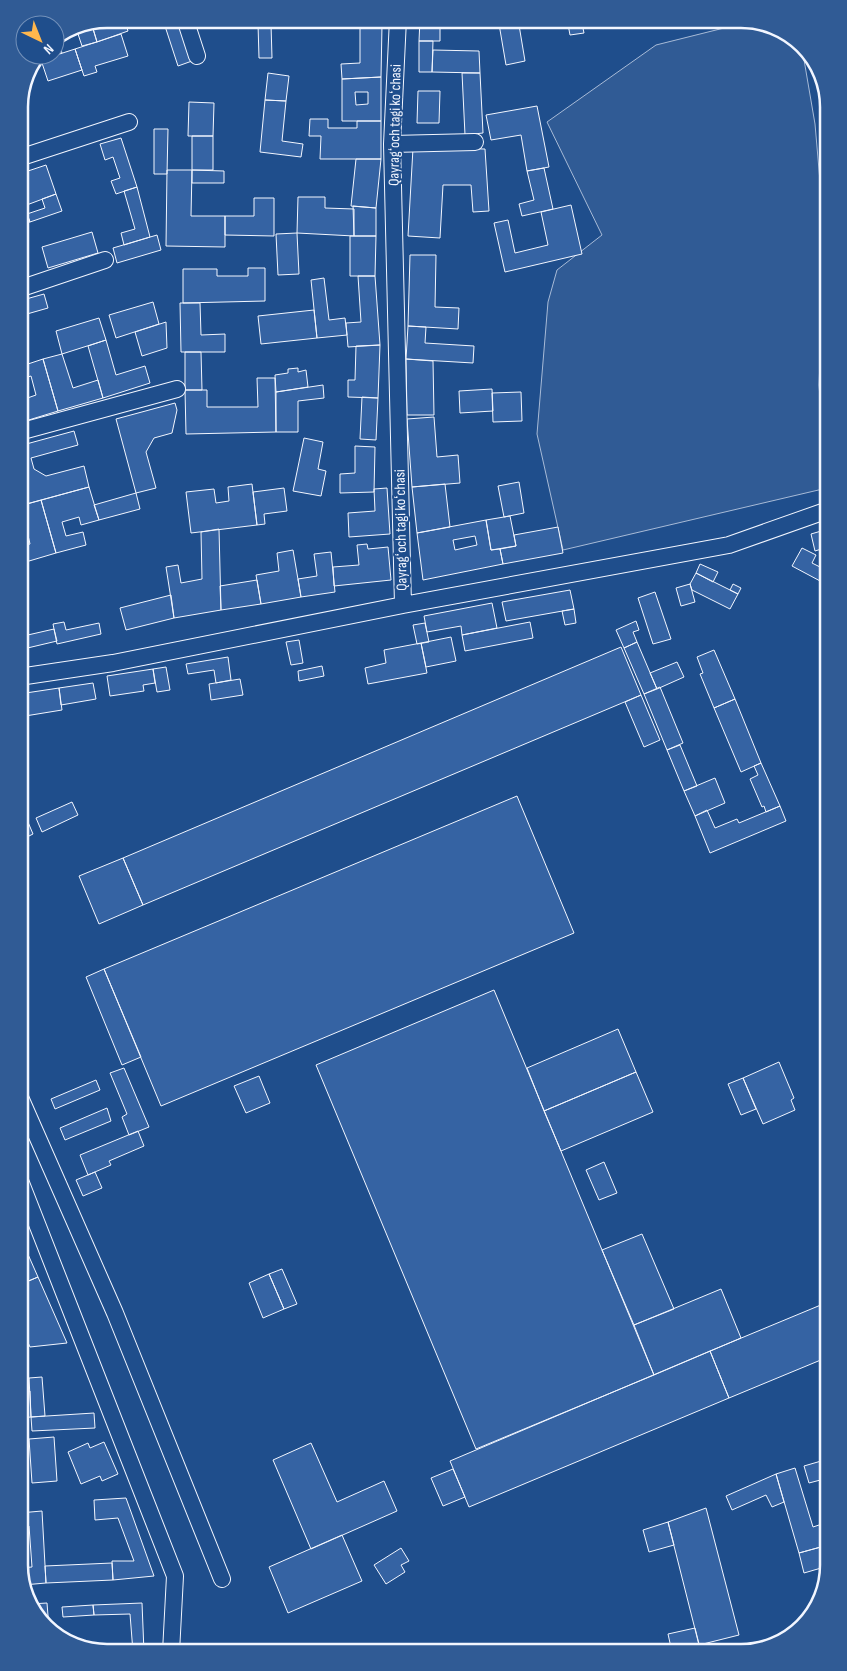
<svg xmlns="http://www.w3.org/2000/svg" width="847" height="1671" viewBox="0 0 847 1671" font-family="'Sofia Sans Condensed',sans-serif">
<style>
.built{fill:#305b95;stroke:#a8bbd7}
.building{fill:#3563a3;stroke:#f2f6ff;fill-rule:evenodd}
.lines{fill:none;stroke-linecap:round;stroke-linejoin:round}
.minor-casing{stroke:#f2f6ff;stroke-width:18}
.minor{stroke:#1f4e8c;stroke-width:16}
.labels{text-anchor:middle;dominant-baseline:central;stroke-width:4;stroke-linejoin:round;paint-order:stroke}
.street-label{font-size:15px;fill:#f2f6ff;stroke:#1f4e8c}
.rim{fill:none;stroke:#f2f6ff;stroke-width:2.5}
</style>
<rect width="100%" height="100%" fill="#1f4e8c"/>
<path class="built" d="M752,21L794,37L802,48L815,124L825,239L819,385L827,488L563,550L537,434L548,302L557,270L602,235L547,122L656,45Z"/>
<path class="building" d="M118,19H124L128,31L97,42L91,22L103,20L104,23Z
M167,19H179L192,61L178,66L163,20Z
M220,19H239L221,24Z
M258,19H290L291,23L258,24Z
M315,19H382V25L315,28Z
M420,19H440V41H419Z
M472,19H518L525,61L506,65L499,24L472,26Z
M567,19H581L584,33L570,35Z
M611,19H642L614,28Z
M91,22L97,42L82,46L76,28L65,32L73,25Z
M258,24H271L272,58H259Z
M382,25L381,77L342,79L341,64L360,63V26Z
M121,34L128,56L95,66L97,72L84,76L75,49Z
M57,36L62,53L46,58L45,55H55V37Z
M419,41H433L432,72H419Z
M75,49L82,70L48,81L41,60Z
M433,50L479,51L480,73L432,72Z
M268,73L289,76L286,101L265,100Z
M462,73H480L483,133L465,135Z
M381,77V121H342V79ZM355,92H368V104L356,105Z
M418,91H440L439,123H417Z
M265,100L286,101L282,141L303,144L301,157L260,152Z
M189,102L214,103L213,136H188Z
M537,106L549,167L527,171L521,135L491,140L486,115Z
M19,113L28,142L19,145Z
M310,119H328V128H357V121H381V159H320L321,136H309Z
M154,129H168L167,174H154Z
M192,136H213V170H192Z
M121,138L137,187L116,194L111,181L120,178L113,157L105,160L100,144Z
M413,148L485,149L489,211L473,212L471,185H443L440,238L408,236Z
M356,159H381L376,208L351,206Z
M46,165L56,194L24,206L19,190V174Z
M544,168L553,209L522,216L519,204L534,200L527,171Z
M167,170H192L191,216H225V247L166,246Z
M192,170L224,171V183H192Z
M137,187L150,237L124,245L121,233L135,229L124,191Z
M56,194L62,211L30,222L27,214L45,208L42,199Z
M298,197H325V208L354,209V236L297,233Z
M254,198H274V236L225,235V216H254Z
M571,205L582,254L505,272L494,223L508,220L515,253L548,245L541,212Z
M24,206L30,222L19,225V207Z
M353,206L376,208V236H354Z
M92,232L98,253L48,268L42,247Z
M297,233L299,274L278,275L276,234Z
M157,235L161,250L117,263L113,248Z
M350,236H376L375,276H350Z
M410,255H436L435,307L459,308L458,329L408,326Z
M248,268H265V301L183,303V269H217V276H248Z
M358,276H375L380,345L348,347L346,323L361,322Z
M324,278L329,320L345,318L347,335L317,338L311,280Z
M44,294L48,308L20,316L23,325L19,326V301Z
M153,302L159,324L116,338L109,315Z
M180,303H200L201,335L225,334V352H181Z
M314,310L317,338L261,344L258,316Z
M99,318L106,340L62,354L56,331Z
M166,322L167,348L142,356L135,332Z
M408,326L426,327L425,343L474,346L473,363L406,359Z
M106,340L116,375L145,366L150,383L103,398L88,346Z
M380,345L378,398L348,397V380H355L356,346Z
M185,352H201L202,390H185Z
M62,354L73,388L98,380L103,398L58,411L43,359Z
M43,359L58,411L19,423V401L36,395L31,376L19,380V367Z
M406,359L433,361L434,415H407Z
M298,368V372L306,370L308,387L276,392L275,375L288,373V369Z
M257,378H275L276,432L186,434L185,390H207V407H258Z
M323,385L324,398L298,401V432H276V392Z
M492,389L493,411L460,413L459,391Z
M521,392L522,421L493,422L492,393Z
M362,397L378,398L376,440L360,439Z
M175,403L177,410L172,433L154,438L146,452L156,488L136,493L116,419Z
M434,417L437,457L458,455L460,483L412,487L407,419Z
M74,431L78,445L31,458L34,469L46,476L84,466L89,487L27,504L19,474V446Z
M304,438L323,442L318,469L326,471L321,496L293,491Z
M355,446L375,447L374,492L340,493V474L355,473Z
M519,482L524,513L504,517L498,486Z
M252,484L257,525L191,533L186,492L214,489L216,503L229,501L228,487Z
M445,484L450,527L417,533L412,487Z
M89,487L99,520L81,525L79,517L62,522L66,536L83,532L86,545L56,553L41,500Z
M284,488L287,511L264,514L265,524L257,525L253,492Z
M387,488L390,534L349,537L348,513L375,511L374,489Z
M136,493L140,509L99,520L94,505Z
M41,500L56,553L19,564V547L30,544L27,531L19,533V506Z
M510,516L516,546L491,550L486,520Z
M486,520L491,550L500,549L503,564L423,580L417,533ZM475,536L477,545L455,550L453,540Z
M558,527L563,553L503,564L500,549L516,546L514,535Z
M219,529L221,610L174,618L166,567L178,565L181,583L202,579L201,532Z
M828,529V547L815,551L811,534Z
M367,544L368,549L388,547L391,580L334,586L333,567L359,565L357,545Z
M802,548L816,555L812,563L828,571L822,582L792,566Z
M293,550L301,597L261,604L256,575L279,571L277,553Z
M331,552L335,592L301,597L298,579L317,576L314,554Z
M700,564L718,572L713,582L696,573Z
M696,573L738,594L730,609L692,590L690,584Z
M257,580L261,604L221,610L220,586Z
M690,584L695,602L681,606L676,588Z
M733,584L741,588L738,594L730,590Z
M570,590L574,609L506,621L502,602Z
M655,592L671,639L653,644L638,598Z
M171,595L174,618L126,630L120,608Z
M492,603L497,628L462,635L461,626L427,632L424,616Z
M574,609L576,623L565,625L562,611Z
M636,621L639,630L633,632L637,642L624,648L616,630Z
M64,622L66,630L99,623L101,634L57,644L53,624Z
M530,622L533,638L465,651L462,635Z
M425,623L429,642L417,644L413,625Z
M54,629L57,641L19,650V637Z
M451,637L456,661L426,667L421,643Z
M299,640L303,663L291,665L286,642Z
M637,642L657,689L644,694L624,648Z
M421,643L427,673L368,684L365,668L386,663L384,650Z
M621,647L641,695L143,905L123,858Z
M714,650L735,699L714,708L700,674L703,673L697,657Z
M228,657L231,680L216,683L214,670L188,674L186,664Z
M677,662L684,677L657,689L650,673Z
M322,666L324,676L299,681L298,671Z
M166,667L170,690L157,692L153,669Z
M153,669L155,683L143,685L144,691L110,696L107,676Z
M240,679L243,695L211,700L209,684Z
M93,683L96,699L61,705L59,688Z
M660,687L683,743L667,750L644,694Z
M59,688L62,710L19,717V694Z
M641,695L660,740L644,747L625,702Z
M735,699L761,763L741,772L714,708Z
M680,745L697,786L684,791L667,750Z
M761,763L780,806L766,812L764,806L762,807L750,779L758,775L754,766Z
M715,778L725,803L695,816L684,791Z
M517,796L574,933L161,1106L104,969Z
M72,802L78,815L42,832L36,818Z
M780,806L786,821L710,853L695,816L707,810L715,828L737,819L739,823Z
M25,815L33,834L19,841V817Z
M123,858L143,905L99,924L79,876Z
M104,969L141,1057L122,1065L86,977Z
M494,990L654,1375L476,1449L316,1065Z
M618,1029L636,1072L544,1111L527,1068Z
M779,1062L794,1098L791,1100L795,1110L763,1124L743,1078Z
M124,1068L149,1127L129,1135L122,1117L127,1114L110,1073Z
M636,1072L653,1112L561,1151L544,1111Z
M259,1076L270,1103L246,1113L234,1086Z
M743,1078L756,1109L741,1115L728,1084Z
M96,1080L100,1090L55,1109L51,1099Z
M107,1108L111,1121L65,1140L60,1128Z
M138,1131L144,1146L109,1161L111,1165L88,1175L80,1155Z
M604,1162L617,1193L599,1200L586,1170Z
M95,1172L102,1188L83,1196L76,1180Z
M19,1234L38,1277L19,1285Z
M642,1234L674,1309L634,1325L602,1250Z
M282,1269L297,1304L284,1309L269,1274Z
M269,1274L284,1309L263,1318L249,1283Z
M38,1277L67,1343L30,1347L19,1322V1285Z
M721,1289L741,1338L654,1375L634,1325Z
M828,1302V1357L729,1398L710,1351Z
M710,1351L729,1398L469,1507L450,1461Z
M42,1377L45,1416L31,1417L29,1378Z
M30,1391L31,1417L19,1418V1392Z
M94,1413L95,1428L32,1431L31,1417Z
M54,1437L57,1481L32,1483L29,1439Z
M104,1442L118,1474L102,1481L100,1476L81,1484L68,1452L88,1443L90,1448Z
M311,1443L337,1502L384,1481L397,1511L311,1549L273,1460Z
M828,1459V1478L809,1483L804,1466Z
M795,1468L813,1527L828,1522V1545L799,1553L776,1474Z
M453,1469L465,1497L443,1506L431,1478Z
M776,1474L784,1502L772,1507L766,1495L732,1510L726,1496Z
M126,1498L154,1576L113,1580L112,1561H134L118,1518L95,1520L94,1500Z
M706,1508L739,1635L699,1645L668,1522Z
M42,1511L46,1583L23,1585L20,1568L32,1567L29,1526H19V1513Z
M668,1522L674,1545L649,1552L643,1530Z
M342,1535L362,1581L288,1613L269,1567Z
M828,1545V1566L804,1573L799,1553Z
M401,1548L409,1561L401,1565L405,1572L386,1584L374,1565Z
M112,1563L113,1580L46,1583L45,1566Z
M817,1601L814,1612L811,1603Z
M47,1603L49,1628L30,1604Z
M142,1603L144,1652H133L130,1614L94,1615L93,1605Z
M93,1605L94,1615L63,1617L62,1607Z
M695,1628L701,1652H672L668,1634Z"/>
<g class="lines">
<defs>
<path id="minor" d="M185,19L197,56
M398,19L392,144L403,605L729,545L828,510
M392,144L475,142
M19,158L129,122
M19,289L105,260
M19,432L177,389
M19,677L113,663L403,605
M19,1095L115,1313L222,1579
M19,1178L175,1576L171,1652"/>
</defs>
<use href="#minor" class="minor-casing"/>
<use href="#minor" class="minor"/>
</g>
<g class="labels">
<g class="street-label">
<text transform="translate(395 125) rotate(-89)">Qayragʻoch tagi koʻchasi</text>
<text transform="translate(401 530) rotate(-91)">Qayragʻoch tagi koʻchasi</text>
</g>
</g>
<path d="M0 0H847V1671H0ZM107 28H741A79 79 0 0 1 820 107V1565A79 79 0 0 1 741 1644H107A79 79 0 0 1 28 1565V107A79 79 0 0 1 107 28Z" fill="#305b95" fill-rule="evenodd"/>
<path class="rim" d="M107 28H741A79 79 0 0 1 820 107V1565A79 79 0 0 1 741 1644H107A79 79 0 0 1 28 1565V107A79 79 0 0 1 107 28Z"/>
<g transform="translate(40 40) rotate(137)"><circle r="24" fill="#1f4e8c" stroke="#7391ba"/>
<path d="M0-4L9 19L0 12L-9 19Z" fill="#ffb74d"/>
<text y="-8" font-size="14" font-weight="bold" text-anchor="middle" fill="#f2f6ff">N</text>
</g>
</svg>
